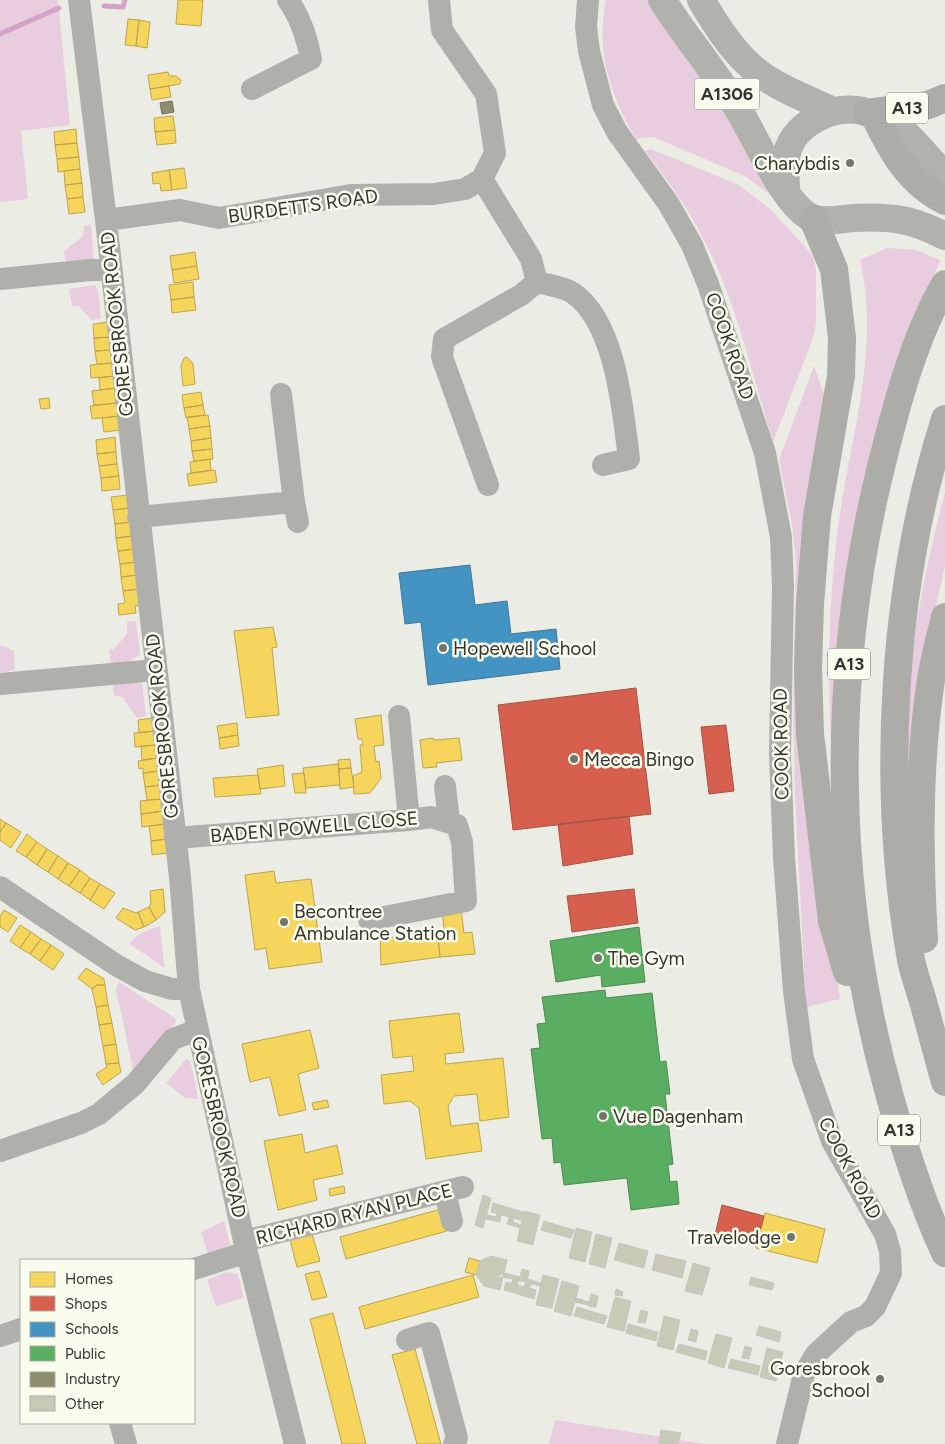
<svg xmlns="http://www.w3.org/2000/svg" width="945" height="1444" viewBox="0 0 945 1444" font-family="Figtree,sans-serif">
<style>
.green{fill:#e7cdde}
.homes{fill:#f6d55c;stroke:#bca54e}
.shops{fill:#d6604d;stroke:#a55344}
.schools{fill:#4393c3;stroke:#3e7797}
.public{fill:#5aae61;stroke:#4f8a52}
.industry{fill:#8c8c6e;stroke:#72725b}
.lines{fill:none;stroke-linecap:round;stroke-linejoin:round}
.stream{stroke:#d2a5c7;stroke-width:5}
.building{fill:#c8cab7;stroke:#c5c6c0}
.minor{stroke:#afb0ac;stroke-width:22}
.major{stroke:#b1b1ad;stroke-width:28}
.highway{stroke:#acaca8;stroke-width:28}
.poi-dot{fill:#74756e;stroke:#fafded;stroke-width:2}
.labels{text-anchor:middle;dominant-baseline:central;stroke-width:5;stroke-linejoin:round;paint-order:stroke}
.shield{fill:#fafded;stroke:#6f7168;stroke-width:1}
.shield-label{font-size:18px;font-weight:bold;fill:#34352f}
.poi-label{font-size:19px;fill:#34352f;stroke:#fafded;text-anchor:start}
.street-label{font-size:19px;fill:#34352f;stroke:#fafded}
</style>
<rect width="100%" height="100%" fill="#ebece4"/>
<path class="green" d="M0,0H58L70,125L21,131L28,199L0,202Z
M606,0H652L781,203L745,176L653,137L636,139C611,96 595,51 606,0Z
M651,149L739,185L771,210L798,239L813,256L816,269V323L813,338L773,442C753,377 736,300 704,240C688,208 667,179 645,151Z
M91,225L94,260L66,264L64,251L83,236L84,226Z
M887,248L916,250L940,260L900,364L836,816C828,725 826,635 836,544C846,449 882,355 860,260Z
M95,285L98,291L101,319L91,320L79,306H72L69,289Z
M814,366L830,411L813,787L840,999L806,1007L795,794L793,711L796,563L792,524L779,460Z
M945,492V565L924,664L907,817C907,765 906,713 912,661C918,604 931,547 945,492Z
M136,621L140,655L128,662L111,664L109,649H114L127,634V622Z
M0,646L7,647L14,652L15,670L0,673Z
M137,682L142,684L146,716L137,718L123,698L114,695L113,685Z
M160,926L164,964L165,968L130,944C135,934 149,929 160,926Z
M119,982L175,1018L176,1022L137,1071L133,1069L116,989Z
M187,1058L191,1064L198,1099L185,1098L166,1083Z
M224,1221L230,1245L208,1254L201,1232Z
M226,1272L238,1274L244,1298L216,1306L207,1280Z
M555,1420L706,1444H549Z"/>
<path class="homes" d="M178,0H203L201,26L176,24Z
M128,19L139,20L136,46L125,45Z
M139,20L150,22L147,48L136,46Z
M168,72L169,76H176L181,80L180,84L150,89L148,75Z
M169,86L171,97L152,100L150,89Z
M173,116L175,130L155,132L154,118Z
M76,129L77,143L55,145L54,132Z
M175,130L176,143L157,145L155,132Z
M77,143L79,157L57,159L55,145Z
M79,157L80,169L58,172L57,159Z
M184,168L187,188L172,190L169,170Z
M80,169L82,183L65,185L64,171Z
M169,170L172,190L161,191L160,183L153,184L152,173Z
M82,183L83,197L67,199L65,185Z
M83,197L85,212L69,214L67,199Z
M195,252L197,266L172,270L170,256Z
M197,266L199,279L174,283L172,270Z
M193,282L194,297L171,300L169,285Z
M194,297L196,310L172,313L171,300Z
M109,322L111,337L94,338L93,324Z
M111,337L112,350L95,351L94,338Z
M112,350L113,363L97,364L95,351Z
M187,357L193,364L195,384L183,386L181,366L184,358Z
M113,363L115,376L91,378L90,365Z
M115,376L116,388L100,390L99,378Z
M116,388L117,403L94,405L92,391Z
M201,392L203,405L184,408L182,395Z
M49,398L50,408L41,409L39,399Z
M117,403L119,416L92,419L90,406Z
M203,405L205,415L186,418L184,408Z
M208,415L210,426L189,429L187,417Z
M119,416L121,430L104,432L102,418Z
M210,426L211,438L191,441L189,429Z
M115,437L116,452L97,454L96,440Z
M211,438L212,449L192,451L191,441Z
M212,449L213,459L194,461L192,451Z
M116,452L117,464L99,466L97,454Z
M210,459L211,470L191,473L190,462Z
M117,464L119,476L101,478L99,466Z
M215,470L217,482L189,486L187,474Z
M119,476L120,489L102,491L101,478Z
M128,495L129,508L113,510L111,497Z
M129,508L131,522L115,524L113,510Z
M131,522L133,536L116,538L115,524Z
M133,536L134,549L118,551L116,538Z
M134,549L136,562L120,564L118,551Z
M136,562L137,575L121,577L120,564Z
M137,575L139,589L123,591L121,577Z
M139,589L141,605L135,606L136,613L119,615L118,604L125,603L123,591Z
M273,627L277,647L272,648L279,715L246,718L234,631Z
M381,715L384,745L374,746L376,762L379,761L381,778L370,793L354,794L353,776L362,772L360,745H363L362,739H358L355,719Z
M154,718L155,731L139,733L138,720Z
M237,723L238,735L219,738L217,726Z
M155,731L157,745L135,747L134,733Z
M238,735L239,746L220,749L219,738Z
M433,738L434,740L459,738L462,760L436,763L437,767L423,768L420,740Z
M157,745L158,758L142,760L141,746Z
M158,758L159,771L143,773V768L139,769L138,761Z
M350,759L351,768L339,769L338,760Z
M338,764L340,785L306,788L303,768Z
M283,765L285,786L260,789L257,769Z
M351,768L354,787L340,789L339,769Z
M159,771L161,785L145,787L143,773Z
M304,773L306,793H295L292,774Z
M258,775L261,794L215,797L213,778Z
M161,785L162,799L147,800L145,787Z
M162,799L164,811L141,814L140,801Z
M164,811L165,824L142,827L141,814Z
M0,819L6,823L0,832Z
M6,823L21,832L11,848L0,840V832Z
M165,824L167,839L151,841L149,826Z
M27,834L37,842L26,857L16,851Z
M167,839L168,853L152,855L151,841Z
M37,842L47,849L37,865L26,857Z
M47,849L58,856L48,872L37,865Z
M58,856L68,863L58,879L48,872Z
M68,863L80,870L69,886L58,879Z
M80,870L90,878L80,893L69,886Z
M274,871L276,883L311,879L322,962L269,969L266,948L255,950L245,875Z
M90,878L100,884L90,900L80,893Z
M100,884L115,893L104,909L90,900Z
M163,889L165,912L156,920L149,907L151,903L150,891Z
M149,907L156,920L144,927L138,912Z
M123,908L136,913L138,912L144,927L135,930L116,918Z
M461,909L464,933L472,932L475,954L440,957L438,936L445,935L442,912Z
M4,910L17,918L8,932L0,927V916Z
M20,925L31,932L20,948L10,941Z
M31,932L41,939L30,954L20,948Z
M438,936L440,957L381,965L380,938L396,937V941Z
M41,939L51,945L40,961L30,954Z
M51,945L64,954L53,970L40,961Z
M86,968L104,979L105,985H97L92,989L78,978Z
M97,985H105L108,1005L96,1007L92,989Z
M108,1005L112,1023L99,1025L96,1007Z
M459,1013L464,1052L445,1054L446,1064L503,1058L509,1117L480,1121L477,1094L454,1096L448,1106L451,1126L478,1123L482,1151L426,1159L419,1108L410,1101L384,1104L381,1075L414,1071L412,1056L393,1058L389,1021Z
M112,1023L116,1044L103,1046L99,1025Z
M310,1030L319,1068L298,1074L306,1110L279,1116L270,1077L250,1082L242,1044Z
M116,1044L119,1063L106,1064L103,1046Z
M119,1063L121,1072L103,1085L96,1074L107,1067L106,1064Z
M327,1100L329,1107L314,1110L312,1103Z
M302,1134L305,1153L337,1145L343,1174L313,1180L317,1200L278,1210L264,1141Z
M344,1186L345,1193L330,1196L329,1189Z
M441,1209L447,1231L346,1259L340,1237Z
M765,1213L825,1229L817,1263L756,1248Z
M311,1230L320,1261L297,1267L289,1236Z
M469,1258L480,1261L476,1275L465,1272Z
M319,1271L327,1297L312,1300L305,1274Z
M473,1275L479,1297L365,1329L359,1307Z
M333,1313L366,1444H342L310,1319Z
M415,1349L441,1444H417L392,1355Z"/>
<path class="shops" d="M636,688L651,814L513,830L498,705Z
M726,725L734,791L709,794L701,727Z
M629,816L633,854L563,866L558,824Z
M634,889L638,923L572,932L567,896Z
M722,1205L764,1216L756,1246L715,1235Z"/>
<path class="schools" d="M470,565L475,605L507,601L511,634L556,629L560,669L428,685L421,622L405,624L399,573Z"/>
<path class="public" d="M639,927L645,982L602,987L601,975L556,982L550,941Z
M605,990L606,998L652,993L660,1062L666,1061L670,1094H665L673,1164L668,1165L670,1182L677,1181L679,1204L631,1210L627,1178L564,1185L561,1162L554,1163L552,1138L542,1139L531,1049L540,1048L537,1024L546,1023L542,997Z"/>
<path class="industry" d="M172,101L174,112L162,114L160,103Z"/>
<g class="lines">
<path class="stream" d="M104,6L123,7L125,0
M0,34L59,8"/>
</g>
<path class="building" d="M483,1195L491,1198L483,1228L475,1225Z
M493,1203L523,1212L521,1220L491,1212Z
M524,1211L540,1215L533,1245L517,1241Z
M497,1214L501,1215L500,1222L486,1219L487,1215L496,1217Z
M509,1217L513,1218V1222L521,1225L520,1228L507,1224Z
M544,1221L574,1230L571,1238L541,1230Z
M576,1228L592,1232L585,1262L569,1258Z
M596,1234L612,1238L605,1268L589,1264Z
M619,1243L648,1251L644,1268L614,1260Z
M656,1254L686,1261L682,1278L652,1270Z
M491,1256L507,1260L504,1273L493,1278L503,1277L500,1290L484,1286L476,1275L480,1261Z
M693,1263L710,1268L702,1295L685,1291Z
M522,1269L529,1271L527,1282L519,1281Z
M504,1273L520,1277L517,1285L512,1283L513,1279L503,1277Z
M543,1275L559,1279L552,1308L536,1305Z
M751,1277L774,1283L772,1290L749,1285Z
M527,1279L541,1283L540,1286L531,1284L530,1288L524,1287Z
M562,1281L579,1286L571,1316L554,1311Z
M506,1282L536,1290L534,1299L504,1290Z
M616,1289L623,1292L622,1296L615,1295Z
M591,1294L598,1296L596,1307L588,1306Z
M615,1297L631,1301L624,1331L607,1327Z
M576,1298L589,1302L588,1305L575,1302Z
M577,1307L607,1316L604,1324L574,1316Z
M641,1310L648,1312L645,1323L638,1322Z
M664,1316L680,1320L673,1350L657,1346Z
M628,1324L658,1332L656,1341L626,1333Z
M759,1326L781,1332L779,1342L756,1335Z
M691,1329L698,1331L696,1342L688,1340Z
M716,1334L732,1338L724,1368L708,1363Z
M679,1344L707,1351L705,1360L676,1352Z
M745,1346L752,1348L749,1359L742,1358Z
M767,1348L783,1352L776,1381L760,1377Z
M731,1359L760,1366L758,1375L728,1368Z
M661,1430L681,1433L678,1444H659Z"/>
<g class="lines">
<path class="minor" d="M79,0L106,220L180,877L189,989L244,1241L295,1444
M588,0L586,27L589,51L603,105L617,132L668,203L692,245L708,284L765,453L781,537L783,586L780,754L784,858L794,991L803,1059L832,1141L885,1234L890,1251L891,1273L875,1307L866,1316L851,1322L840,1332L816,1354L804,1374L787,1444
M252,89L311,59C307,38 301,18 288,0
M482,179L531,259L537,282L521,295L444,339L442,357L488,485
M106,220L180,210L219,218L351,195L434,194L465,189L482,179L495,153L486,94L442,30L439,0
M0,279L111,268
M537,282C548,285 564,287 573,293C616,323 623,411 629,459L603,465
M294,502L298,522
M138,517L294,502L281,394
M0,684L156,670
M399,716L409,820
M445,786L449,822
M175,838L409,820L431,817L457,825L462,842L466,901L369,920
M0,887L116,965L145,981L172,989H189
M0,1151L81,1123L99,1114L135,1084L173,1039L197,1030
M445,1193L452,1221
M244,1241L463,1187
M194,1269L247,1252
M0,1336L21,1329
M407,1340L429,1333L457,1438L454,1444
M120,1423L126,1444"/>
<path class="major" d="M662,0C686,37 715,72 738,109C754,134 785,207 812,218C824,223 841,219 854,218C891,216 912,219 945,236
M701,0C716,25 732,51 755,70C777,88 808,99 833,111
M786,191C786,178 784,166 787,153C794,125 830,106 857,110C869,111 885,120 896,126C915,138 927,160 945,174"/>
<path class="highway" d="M867,113L928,105L945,98
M875,117C892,152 909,183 945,201
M813,219L834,269L842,338L841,376L817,516L810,604L808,668L810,734L832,921L847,972
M945,284C914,338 897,403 882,463C830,671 832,891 890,1097C905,1150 922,1203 945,1253
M945,419C892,586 881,782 910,954C912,969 918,984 922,998C930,1026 937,1054 945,1082
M924,939C919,855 918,763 931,680C934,659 940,638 945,617"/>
</g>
<g class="poi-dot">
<circle cx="850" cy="163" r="5"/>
<circle cx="443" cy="648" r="5"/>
<circle cx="574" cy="759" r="5"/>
<circle cx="284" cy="922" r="5"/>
<circle cx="598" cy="958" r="5"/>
<circle cx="603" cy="1116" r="5"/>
<circle cx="791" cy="1237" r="5"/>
<circle cx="880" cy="1379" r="5"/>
</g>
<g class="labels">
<g class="shield">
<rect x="694.5" y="78.5" width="65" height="31" rx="4"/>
<rect x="886" y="92.5" width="42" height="31" rx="4"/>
<rect x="828" y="648.5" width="42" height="31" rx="4"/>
<rect x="878" y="1114.5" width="42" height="31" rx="4"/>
</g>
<g class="shield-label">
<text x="727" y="94">A1306</text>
<text x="907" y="108">A13</text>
<text x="849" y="664">A13</text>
<text x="899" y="1130">A13</text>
</g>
<g class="poi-label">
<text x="840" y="163" text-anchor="end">Charybdis</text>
<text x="453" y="648">Hopewell School</text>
<text x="584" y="759">Mecca Bingo</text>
<text x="294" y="911">Becontree<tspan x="294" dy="22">Ambulance Station</tspan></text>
<text x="608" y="958">The Gym</text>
<text x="613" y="1116">Vue Dagenham</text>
<text x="781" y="1237" text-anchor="end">Travelodge</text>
<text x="870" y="1368" text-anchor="end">Goresbrook<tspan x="870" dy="22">School</tspan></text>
</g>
<g class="street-label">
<text transform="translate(303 206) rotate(-8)">BURDETTS ROAD</text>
<text transform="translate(117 324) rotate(-96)">GORESBROOK ROAD</text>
<text transform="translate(730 346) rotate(71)">COOK ROAD</text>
<text transform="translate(162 726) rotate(-96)">GORESBROOK ROAD</text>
<text transform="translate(781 744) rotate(-91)">COOK ROAD</text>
<text transform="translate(314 827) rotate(-5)">BADEN POWELL CLOSE</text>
<text transform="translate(219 1127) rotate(77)">GORESBROOK ROAD</text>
<text transform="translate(850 1168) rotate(62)">COOK ROAD</text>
<text transform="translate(354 1214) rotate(-14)">RICHARD RYAN PLACE</text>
</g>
</g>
<rect x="20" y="1259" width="175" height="165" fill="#fafded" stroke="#abada1"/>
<rect x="30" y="1272" width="25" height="15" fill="#f6d55c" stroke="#abada1"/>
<text x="65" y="1284" font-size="15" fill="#34352f">Homes</text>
<rect x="30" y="1296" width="25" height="15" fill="#d6604d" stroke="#abada1"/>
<text x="65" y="1309" font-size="15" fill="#34352f">Shops</text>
<rect x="30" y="1322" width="25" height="15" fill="#4393c3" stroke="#abada1"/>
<text x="65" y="1334" font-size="15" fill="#34352f">Schools</text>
<rect x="30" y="1346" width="25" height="15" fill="#5aae61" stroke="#abada1"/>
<text x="65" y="1359" font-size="15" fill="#34352f">Public</text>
<rect x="30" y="1372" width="25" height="15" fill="#8c8c6e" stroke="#abada1"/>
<text x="65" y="1384" font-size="15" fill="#34352f">Industry</text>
<rect x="30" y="1396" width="25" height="15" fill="#c8cab7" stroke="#abada1"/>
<text x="65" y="1409" font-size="15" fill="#34352f">Other</text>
</svg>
